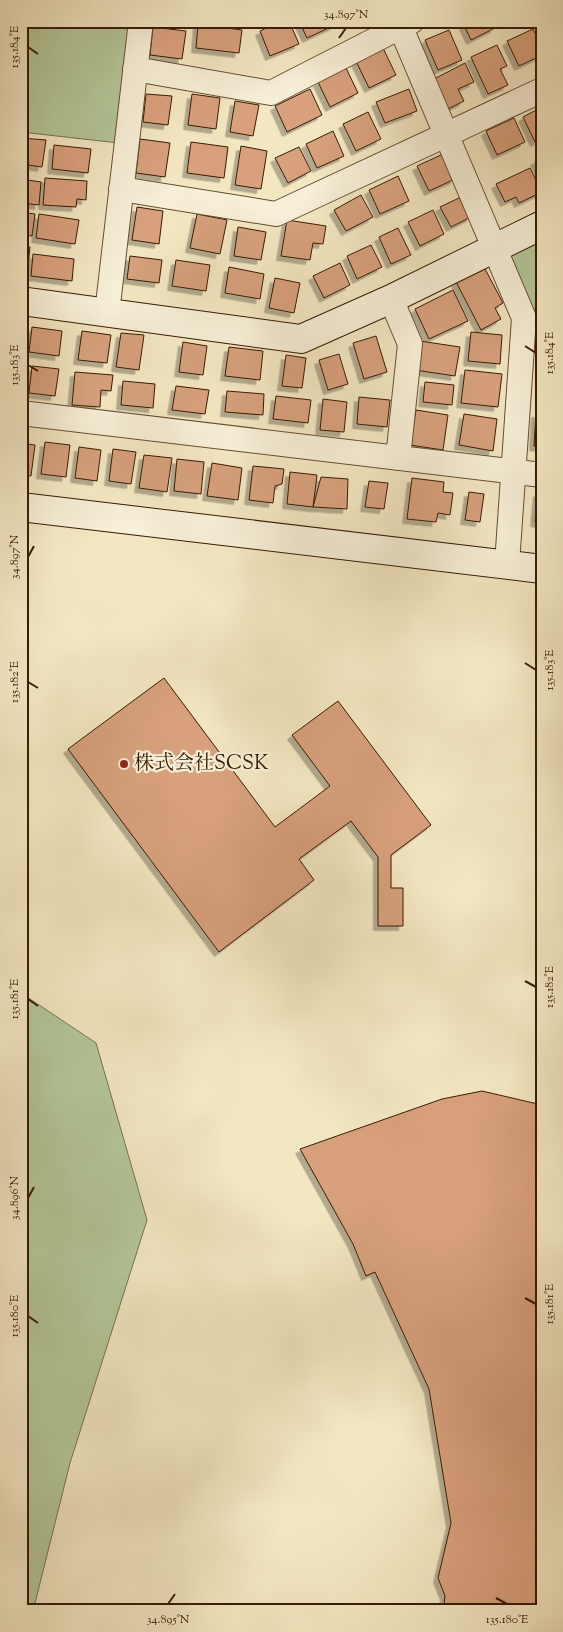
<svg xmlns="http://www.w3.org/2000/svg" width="563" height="1632" viewBox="0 0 563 1632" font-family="'Sorts Mill Goudy','Noto Serif JP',serif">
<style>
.green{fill:#b4c799;stroke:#76714e}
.building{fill:#d8a07d;stroke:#371b03;filter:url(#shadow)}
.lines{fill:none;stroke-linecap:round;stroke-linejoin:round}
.street-casing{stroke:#664e33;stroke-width:26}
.secondary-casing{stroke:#371b03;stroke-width:30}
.street{stroke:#f7efd7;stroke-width:24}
.secondary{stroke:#f7efd7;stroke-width:28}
.ticks{fill:none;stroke:#371b03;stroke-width:2}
.poi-dot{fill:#8f2418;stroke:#f7efd7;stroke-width:2}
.labels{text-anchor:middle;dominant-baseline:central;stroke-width:4.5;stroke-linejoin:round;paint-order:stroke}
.poi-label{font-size:20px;fill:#371b03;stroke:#f7efd7;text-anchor:start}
.neatline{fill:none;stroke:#371b03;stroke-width:2}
.ticks-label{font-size:12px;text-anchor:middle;fill:#371b03}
</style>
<defs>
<filter id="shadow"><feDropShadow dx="-4.5" dy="4.5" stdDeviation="0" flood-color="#0004"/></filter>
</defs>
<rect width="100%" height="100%" fill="#f3e7c2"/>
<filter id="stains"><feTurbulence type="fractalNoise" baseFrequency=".004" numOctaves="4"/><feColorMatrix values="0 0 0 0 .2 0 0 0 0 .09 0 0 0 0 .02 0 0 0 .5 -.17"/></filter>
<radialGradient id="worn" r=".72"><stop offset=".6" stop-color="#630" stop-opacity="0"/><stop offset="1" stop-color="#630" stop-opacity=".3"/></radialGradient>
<path class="green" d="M21,21H133L119,143L21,132Z
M542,225V306L530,312L494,249Z
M21,993L96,1043L147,1220L70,1463L33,1611H21Z"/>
<path class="building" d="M281,21H289L299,44L270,56L260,31Z
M299,21H333L335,25L307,38Z
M462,21H492L495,28L471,40Z
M198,24L242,30L239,53L196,48Z
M153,27L186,31L182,59L150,55Z
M533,29L542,47V55L519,66L507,41Z
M449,30L462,60L438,70L425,40Z
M497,45L507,66L500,69L508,85L488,94L471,57Z
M383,48L396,75L369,88L356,61Z
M465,63L474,82L458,89L464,101L448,109L434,79Z
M346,68L358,93L330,107L318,82Z
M310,89L322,115L287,132L275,106Z
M409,89L417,111L385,123L376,102Z
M146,94L172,96L168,125L143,122Z
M192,94L220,98L216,129L188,125Z
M235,101L259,105L253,136L230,132Z
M542,107V139L535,142L523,117Z
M368,112L381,139L356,151L343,124Z
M514,118L525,142L497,155L486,131Z
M333,131L344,156L317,168L306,144Z
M21,138L46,140L42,167L21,164Z
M140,139L170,143L165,177L136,173Z
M191,142L228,147L224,178L187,173Z
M54,145L91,149L88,173L52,169Z
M241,146L267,151L261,189L235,185Z
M299,147L311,171L288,183L275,158Z
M443,154L455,179L429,191L417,166Z
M542,158V176L535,161Z
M530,168L542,192L519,203L516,197L505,202L496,184Z
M398,176L409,201L380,214L369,190Z
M45,178L87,181L86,200L77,199L76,207L43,205Z
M21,179L41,182L39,205L21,203Z
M361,195L373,217L346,231L334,210Z
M461,197L471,217L451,227L440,207Z
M137,207L163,211L159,244L132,240Z
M433,210L444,234L420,246L408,222Z
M21,212L35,214L32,236L21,235Z
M39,214L79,220L75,244L36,238Z
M197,214L227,220L220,254L190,248Z
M287,220L326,226L323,244L313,243L310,260L281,256Z
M238,227L266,232L261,260L234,256Z
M398,228L411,255L391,264L379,237Z
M371,245L382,267L357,279L347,256Z
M21,246L30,247L27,276L21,275Z
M33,254L74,259L72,281L31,276Z
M130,256L162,260L159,283L127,279Z
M176,260L210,265L206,291L172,286Z
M340,263L350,285L324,298L313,276Z
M229,267L264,274L260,299L225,293Z
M484,267L503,303L495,308L501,319L481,330L456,282Z
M275,278L300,283L294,313L269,308Z
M453,290L468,321L429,339L415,309Z
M32,327L62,331L59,356L29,352Z
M82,331L111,335L107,363L78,360Z
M471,332L502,335L500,364L468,361Z
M121,333L144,335L139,370L116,367Z
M376,336L387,372L364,379L353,343Z
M420,341L460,347L455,376L415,370Z
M183,342L207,346L203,375L179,372Z
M229,347L263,351L260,380L225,376Z
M339,354L348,384L328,390L319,360Z
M286,355L306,358L302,388L282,386Z
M32,366L59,369L55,396L29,393Z
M465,370L502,374L498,407L461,403Z
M75,372L113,375L111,391L101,390L100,407L72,405Z
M123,381L155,384L153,408L121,405Z
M425,382L454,385L452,405L423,402Z
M176,386L209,390L205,414L172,410Z
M227,391L264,394L263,415L225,412Z
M276,396L311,400L308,423L273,419Z
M359,397L390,400L387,427L357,424Z
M323,399L347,402L344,432L320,430Z
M416,410L448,415L443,450L410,445Z
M536,413L542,414V447L534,446Z
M464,414L497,419L493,451L459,445Z
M45,442L70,445L66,477L41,474Z
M21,443L35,445L31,476L21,475Z
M79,447L101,450L97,481L75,478Z
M113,449L136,452L131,484L109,481Z
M144,455L172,458L167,492L139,488Z
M177,459L204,462L201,494L174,491Z
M212,463L242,468L238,500L207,496Z
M253,466L284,469L282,484L275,486L273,503L249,500Z
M290,472L317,475L313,507L287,504Z
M321,477L348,479L347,509L313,507Z
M412,478L444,482L443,492L453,493L450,515L438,513L436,522L407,519Z
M369,481L388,483L384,509L365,507Z
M469,492L484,494L480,522L465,520Z
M538,492L542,494V523L535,522Z
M164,678L275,827L330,786L292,735L338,701L431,825L391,855V888H403V926H378V857L351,821L299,859L314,880L219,952L68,749Z
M482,1091L542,1105V1611H443L445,1596L438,1578L451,1523L429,1389L375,1272L366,1276L353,1244L300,1149L442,1099Z"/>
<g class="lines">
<defs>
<path id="street" d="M398,21L524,318L507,564
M135,69L271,93L412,21
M121,189L276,214L542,90
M391,299L410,344L398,458
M107,313L141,21
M21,413L542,475"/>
<path id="secondary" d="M21,301L301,339L391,299L542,225
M21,507L542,569"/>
</defs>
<use href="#street" class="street-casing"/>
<use href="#secondary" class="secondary-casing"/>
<use href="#street" class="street"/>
<use href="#secondary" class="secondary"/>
</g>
<path class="ticks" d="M339,38L346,28M28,47L38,54M525,346L536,353M28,365L38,371M28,557L34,546M525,663L536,670M28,682L38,688M525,981L536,987M28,999L38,1006M28,1198L34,1187M525,1298L536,1304M28,1316L38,1323M496,1598L507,1604M168,1604L175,1594"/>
<circle class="poi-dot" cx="124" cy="764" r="5"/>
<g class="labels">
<g class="poi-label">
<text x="134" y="764">株式会社SCSK</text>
</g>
</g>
<rect width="563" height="1632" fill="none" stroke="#f3e7c2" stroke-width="55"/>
<rect x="28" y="28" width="508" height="1576" class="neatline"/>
<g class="ticks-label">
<text x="346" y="18">34.897°N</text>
<text transform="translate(14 47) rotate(-90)" y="4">135.184°E</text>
<text transform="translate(549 353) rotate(-90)" y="4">135.184°E</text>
<text transform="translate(14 365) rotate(-90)" y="4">135.183°E</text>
<text transform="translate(14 557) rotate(-90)" y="4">34.897°N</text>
<text transform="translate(549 670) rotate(-90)" y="4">135.183°E</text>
<text transform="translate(14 682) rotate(-90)" y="4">135.182°E</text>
<text transform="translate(549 987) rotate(-90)" y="4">135.182°E</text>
<text transform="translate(14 999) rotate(-90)" y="4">135.181°E</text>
<text transform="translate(14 1198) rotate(-90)" y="4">34.896°N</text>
<text transform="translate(549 1304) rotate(-90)" y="4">135.181°E</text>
<text transform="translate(14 1316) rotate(-90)" y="4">135.180°E</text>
<text x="168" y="1623">34.895°N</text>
<text x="507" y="1623">135.180°E</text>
</g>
<rect width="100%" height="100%" filter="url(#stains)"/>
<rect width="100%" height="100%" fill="url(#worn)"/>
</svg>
